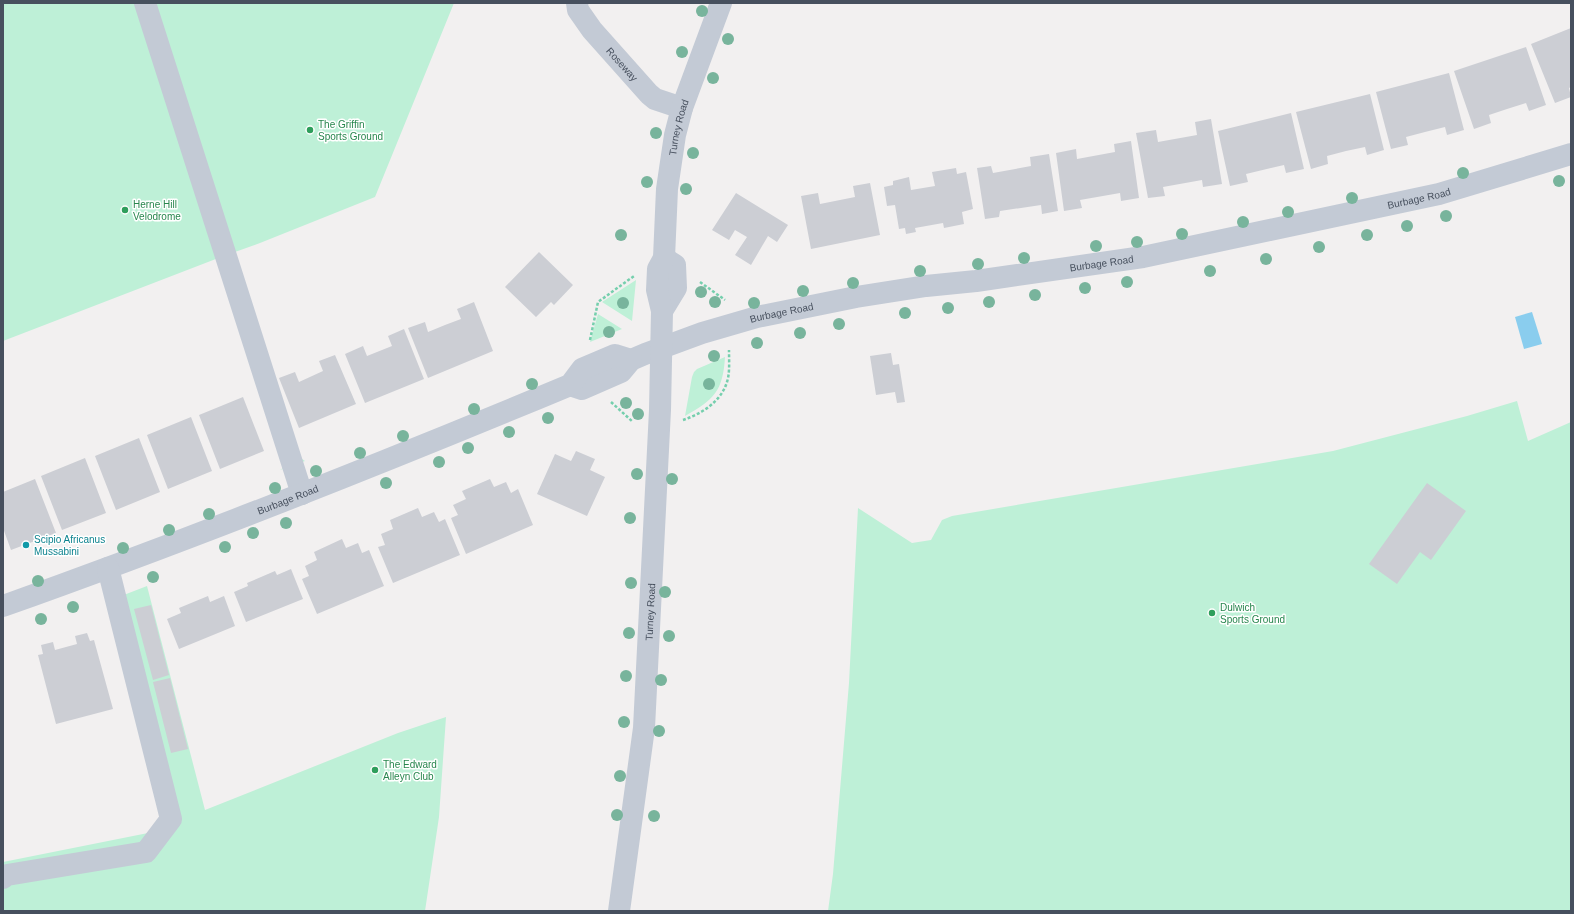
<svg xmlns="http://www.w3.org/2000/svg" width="1574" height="914" viewBox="0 0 1574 914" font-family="Arial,sans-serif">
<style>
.green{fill:#bef0d7}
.water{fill:#8acdee}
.building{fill:#ccced4}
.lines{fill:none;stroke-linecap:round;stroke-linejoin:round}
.path{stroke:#75cfad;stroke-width:2.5;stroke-dasharray:3 2;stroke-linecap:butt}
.minor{stroke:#c3cad5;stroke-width:22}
.tree{fill:#78b49c}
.leisure-dot{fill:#2e9e5b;stroke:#fff;stroke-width:1.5}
.culture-dot{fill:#0f9aa8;stroke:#fff;stroke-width:1.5}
.labels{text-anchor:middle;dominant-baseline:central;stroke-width:3;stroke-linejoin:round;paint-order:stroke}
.street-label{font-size:10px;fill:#47505e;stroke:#fff}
.leisure-label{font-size:10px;fill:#27864d;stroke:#fff;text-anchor:start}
.culture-label{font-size:10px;fill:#0d838f;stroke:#fff;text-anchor:start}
</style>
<rect width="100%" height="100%" fill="#f2f0f0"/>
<path class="green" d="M3,3H454L375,197L260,243L235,252L299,457L305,461L280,470L283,468L221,257L3,341Z
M636,280L632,321L602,302Z
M598,314L622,329L590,342Z
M725,357C723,391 714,400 685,416L692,377L694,372L697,369Z
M1517,401L1528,441L1571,422V911H828L833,874L849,683L858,508L912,543L931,540L942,520L952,516L1333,451L1467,416Z
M147,586L205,810L398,733L446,717L439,817L425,911H3V862L153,832L161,820L116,598Z"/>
<path class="water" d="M1532,312L1542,344L1524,349L1515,317Z"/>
<path class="building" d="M1571,28V87L1569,88L1571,97L1555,103L1531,44Z
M1526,47L1546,105L1529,111L1526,103L1507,109L1489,115L1491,123L1474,129L1454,71Z
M1449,73L1464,130L1447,135L1445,127L1425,132L1406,137L1408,145L1391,149L1376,92Z
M1370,94L1384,150L1367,155L1365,147L1346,151L1327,156L1328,164L1311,169L1296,112Z
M1291,113L1304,169L1286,173L1284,165L1246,174L1248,182L1230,186L1218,131Z
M1211,119L1222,184L1203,187L1202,180L1163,187L1165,196L1148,198L1136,133L1156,130L1158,142L1197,135L1195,122Z
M1131,141L1139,198L1121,201L1120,193L1080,200L1082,208L1064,211L1056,153L1076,149L1077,159L1115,152L1114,144Z
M1049,154L1058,211L1042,214L1041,205L1000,211L999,217L985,219L977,168L991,166L993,173L1031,166L1030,157Z
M956,168L957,174L966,172L973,209L962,212L964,224L944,228L943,223L915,228L916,232L906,234L905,228L899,229L895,205L887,206L884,187L893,185V181L909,177L911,190L935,186L932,172Z
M870,183L880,235L811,249L801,196L818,193L820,204L855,197L853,186Z
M736,193L788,225L777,242L768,236L751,265L735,255L747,237L735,230L729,240L712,230Z
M539,252L573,285L554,305L551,302L536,317L505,287Z
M474,302L493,351L428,378L408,328L425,322L428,332L445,325L461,319L457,309Z
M404,329L424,379L365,403L345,354L363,346L367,356L392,346L388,336Z
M891,353L893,365L899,364L905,402L897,403L895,392L876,395L870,356Z
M335,355L356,404L299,428L279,378L295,372L299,382L323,371L319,361Z
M243,397L264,451L220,469L199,415Z
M191,417L212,471L168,489L147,435Z
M139,438L160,492L116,510L95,456Z
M576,451L595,459L590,470L605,477L587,516L537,494L555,454L571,461Z
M85,458L106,513L62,530L41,476Z
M35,479L56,533L11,550L3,528V492Z
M490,479L494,487L506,482L511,493L518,489L533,525L466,554L451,518L458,515L453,505L466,499L462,491Z
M1427,483L1466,511L1431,560L1420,552L1397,584L1369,564Z
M418,508L422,517L434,512L439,522L445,519L460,555L393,583L378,547L385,545L381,534L393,529L390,520Z
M342,539L346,548L358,543L362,553L369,550L384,586L317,614L302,579L309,576L305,566L317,560L314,552Z
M291,569L303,599L246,622L234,592L248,586L247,583L275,571L277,575Z
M208,596L210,602L224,596L235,626L179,649L167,619L181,613L179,608Z
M151,605L169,675L153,680L134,609Z
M87,633L90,641L94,640L113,709L56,724L38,655L43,654L41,645L53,642L55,650L77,644L75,636Z
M170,678L188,749L171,753L153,682Z"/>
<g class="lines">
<path class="path" d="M700,282L725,300
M590,340L598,302L634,276
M611,402L633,422
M683,420C701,414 721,402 727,382C730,373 729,360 729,350"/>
<g class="minor">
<path d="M145,3L302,494"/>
<path id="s1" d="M577,3L578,10L592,30L649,94L655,99L682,108"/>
<path d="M662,311L676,288L675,265L664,258"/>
<path id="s2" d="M570,385L582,389L621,372L631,360L645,354L702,333L757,317L856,297L926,286L976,281L1143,257L1439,194L1571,154"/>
<path id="s3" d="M3,606C194,538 383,463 570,385L582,369L615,355L631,360"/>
<path d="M3,878L7,875L146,852L171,819L108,568"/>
<path id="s4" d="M619,911L644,728L660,410L662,311L657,290L658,269L664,258L667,189L675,135L682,108L721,3"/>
</g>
</g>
<g class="tree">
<circle cx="702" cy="11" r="6"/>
<circle cx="728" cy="39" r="6"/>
<circle cx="682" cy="52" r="6"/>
<circle cx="713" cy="78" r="6"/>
<circle cx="656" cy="133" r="6"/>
<circle cx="693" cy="153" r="6"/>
<circle cx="1463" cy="173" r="6"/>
<circle cx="1559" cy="181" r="6"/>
<circle cx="647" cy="182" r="6"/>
<circle cx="686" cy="189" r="6"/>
<circle cx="1352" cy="198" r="6"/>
<circle cx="1288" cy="212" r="6"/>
<circle cx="1446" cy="216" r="6"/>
<circle cx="1243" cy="222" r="6"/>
<circle cx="1407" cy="226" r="6"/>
<circle cx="1182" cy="234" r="6"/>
<circle cx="621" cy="235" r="6"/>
<circle cx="1367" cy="235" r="6"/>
<circle cx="1137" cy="242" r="6"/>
<circle cx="1096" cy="246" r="6"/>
<circle cx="1319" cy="247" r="6"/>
<circle cx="1024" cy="258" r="6"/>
<circle cx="1266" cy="259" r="6"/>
<circle cx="978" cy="264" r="6"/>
<circle cx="920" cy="271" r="6"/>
<circle cx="1210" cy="271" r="6"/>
<circle cx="1127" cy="282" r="6"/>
<circle cx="853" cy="283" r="6"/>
<circle cx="1085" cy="288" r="6"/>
<circle cx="803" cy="291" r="6"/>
<circle cx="701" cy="292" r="6"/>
<circle cx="1035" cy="295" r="6"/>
<circle cx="715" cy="302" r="6"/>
<circle cx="989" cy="302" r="6"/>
<circle cx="623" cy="303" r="6"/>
<circle cx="754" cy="303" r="6"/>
<circle cx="948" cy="308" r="6"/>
<circle cx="905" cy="313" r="6"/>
<circle cx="839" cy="324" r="6"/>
<circle cx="609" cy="332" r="6"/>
<circle cx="800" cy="333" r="6"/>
<circle cx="757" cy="343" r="6"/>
<circle cx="714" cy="356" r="6"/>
<circle cx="532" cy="384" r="6"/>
<circle cx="709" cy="384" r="6"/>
<circle cx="626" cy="403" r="6"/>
<circle cx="474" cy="409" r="6"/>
<circle cx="638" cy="414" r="6"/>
<circle cx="548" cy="418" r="6"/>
<circle cx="509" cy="432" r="6"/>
<circle cx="403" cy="436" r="6"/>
<circle cx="468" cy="448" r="6"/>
<circle cx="360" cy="453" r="6"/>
<circle cx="439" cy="462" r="6"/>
<circle cx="316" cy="471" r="6"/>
<circle cx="637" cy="474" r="6"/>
<circle cx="672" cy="479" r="6"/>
<circle cx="386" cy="483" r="6"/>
<circle cx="275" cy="488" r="6"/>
<circle cx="209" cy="514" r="6"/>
<circle cx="630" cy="518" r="6"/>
<circle cx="286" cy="523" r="6"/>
<circle cx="169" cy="530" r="6"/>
<circle cx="253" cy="533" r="6"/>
<circle cx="225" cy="547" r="6"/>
<circle cx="123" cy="548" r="6"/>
<circle cx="153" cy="577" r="6"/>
<circle cx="38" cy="581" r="6"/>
<circle cx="631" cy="583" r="6"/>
<circle cx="665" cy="592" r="6"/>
<circle cx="73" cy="607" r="6"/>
<circle cx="41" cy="619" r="6"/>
<circle cx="629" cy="633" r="6"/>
<circle cx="669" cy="636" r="6"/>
<circle cx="626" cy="676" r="6"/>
<circle cx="661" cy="680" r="6"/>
<circle cx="624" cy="722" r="6"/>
<circle cx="659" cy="731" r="6"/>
<circle cx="620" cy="776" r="6"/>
<circle cx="617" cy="815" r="6"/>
<circle cx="654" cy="816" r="6"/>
</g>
<g class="leisure-dot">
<circle cx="310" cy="130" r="4"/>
<circle cx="125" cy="210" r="4"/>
<circle cx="1212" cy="613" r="4"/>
<circle cx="375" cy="770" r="4"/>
</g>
<circle class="culture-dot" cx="26" cy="545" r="4"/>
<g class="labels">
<g class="street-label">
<text stroke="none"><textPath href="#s1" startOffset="77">Roseway</textPath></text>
<text stroke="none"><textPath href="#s4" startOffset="789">Turney Road</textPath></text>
<text stroke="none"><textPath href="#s2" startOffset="877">Burbage Road</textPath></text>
<text stroke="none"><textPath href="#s2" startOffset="553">Burbage Road</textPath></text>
<text stroke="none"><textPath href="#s2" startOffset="229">Burbage Road</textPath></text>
<text stroke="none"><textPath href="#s3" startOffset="304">Burbage Road</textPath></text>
<text stroke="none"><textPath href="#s4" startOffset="301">Turney Road</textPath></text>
</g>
<g class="leisure-label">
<text x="318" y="124">The Griffin<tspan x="318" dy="12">Sports Ground</tspan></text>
<text x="133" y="204">Herne Hill<tspan x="133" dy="12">Velodrome</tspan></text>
<text x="1220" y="607">Dulwich<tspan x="1220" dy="12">Sports Ground</tspan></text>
<text x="383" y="764">The Edward<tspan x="383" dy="12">Alleyn Club</tspan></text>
</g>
<g class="culture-label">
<text x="34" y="539">Scipio Africanus<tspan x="34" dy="12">Mussabini</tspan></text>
</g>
</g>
<rect width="1574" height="914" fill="none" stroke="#47505e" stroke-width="8"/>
</svg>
